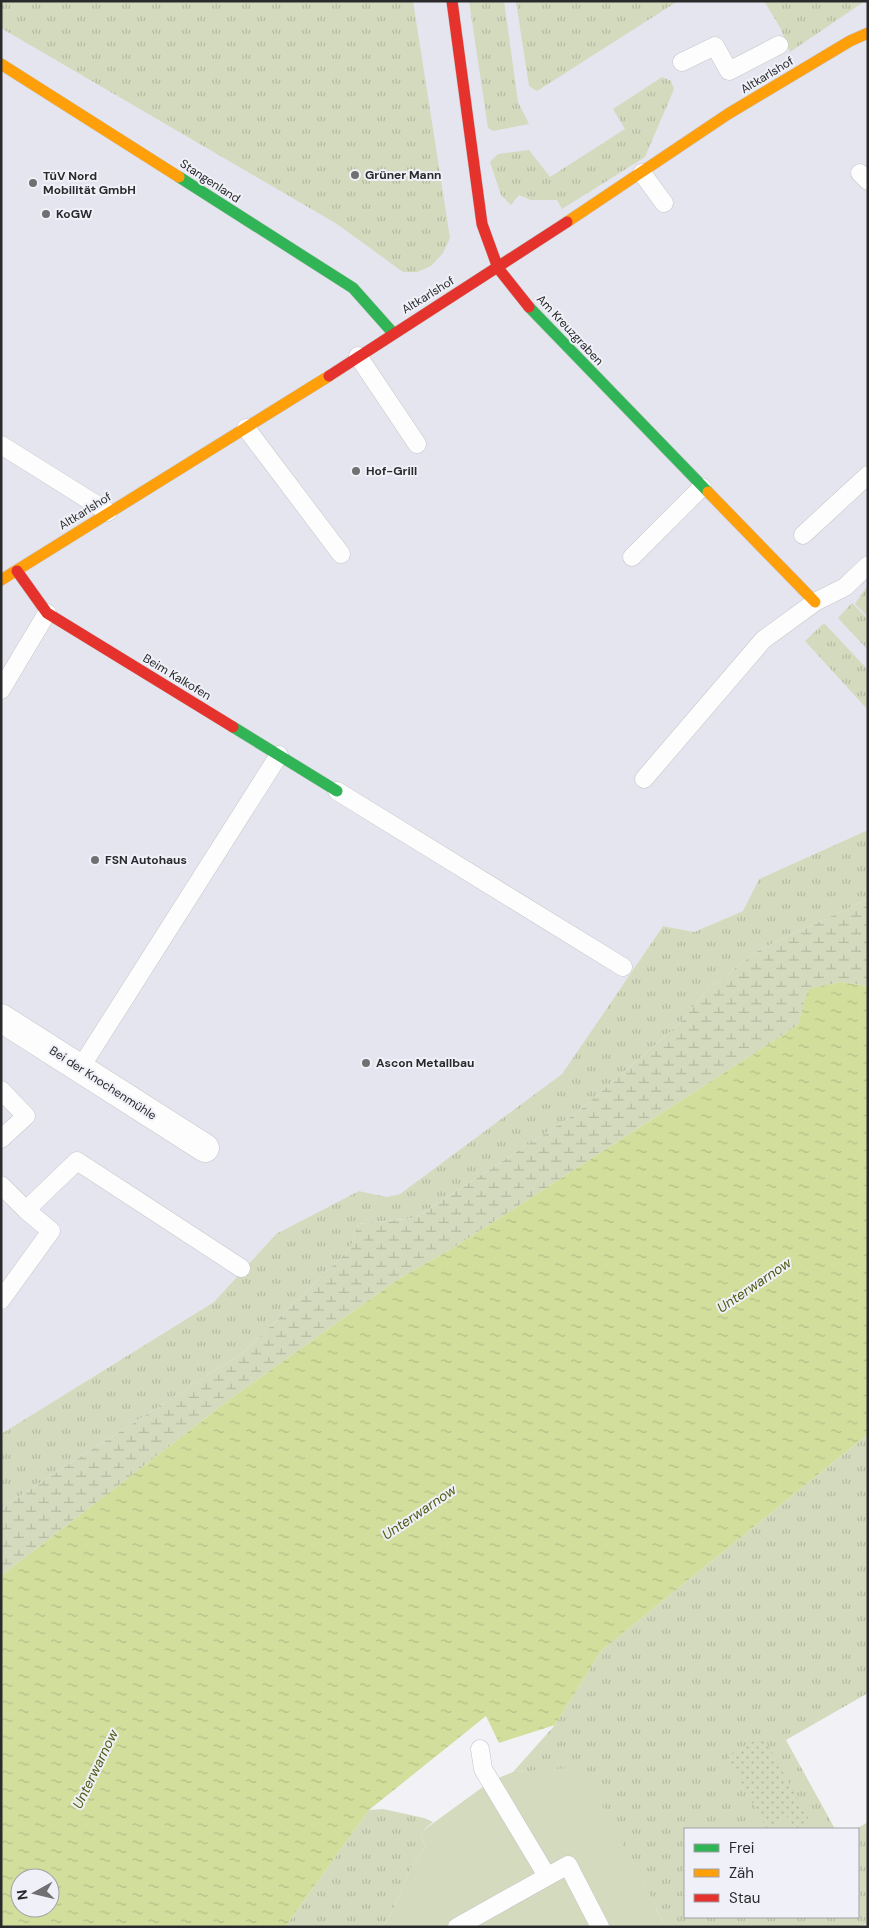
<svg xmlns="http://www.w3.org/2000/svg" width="869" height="1928" viewBox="0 0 869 1928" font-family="'DM Sans',sans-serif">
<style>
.built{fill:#e4e5ef}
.grass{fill:url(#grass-tufts)}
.wetland{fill:url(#wetland-marsh)}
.park{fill:url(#park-dots)}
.pitch{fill:#d3dabd}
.water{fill:url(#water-ripples);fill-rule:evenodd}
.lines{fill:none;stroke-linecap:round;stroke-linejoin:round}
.lane-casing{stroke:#c6c6c9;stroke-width:19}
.street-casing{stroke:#c6c6c9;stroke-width:29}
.fast-casing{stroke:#c6c6c9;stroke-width:12}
.slow-casing{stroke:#c6c6c9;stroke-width:12}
.jam-casing{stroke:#c6c6c9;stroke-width:12}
.lane{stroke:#fdfdfe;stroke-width:18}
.street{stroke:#fdfdfe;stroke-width:28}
.fast{stroke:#30b455;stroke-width:11}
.slow{stroke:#ff9f0a;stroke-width:11}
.jam{stroke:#e5322d;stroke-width:11}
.poi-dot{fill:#707073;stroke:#f0f1f8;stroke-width:2}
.labels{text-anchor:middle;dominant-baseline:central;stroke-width:4;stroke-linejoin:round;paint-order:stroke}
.street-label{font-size:12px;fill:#2a2a2d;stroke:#f0f1f8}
.poi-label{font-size:12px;font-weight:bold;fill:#2a2a2d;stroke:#f0f1f8;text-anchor:start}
.water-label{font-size:14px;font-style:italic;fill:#515c16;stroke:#f0f1f8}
</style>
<defs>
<pattern id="grass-tufts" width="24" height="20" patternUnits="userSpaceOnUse" patternTransform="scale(1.25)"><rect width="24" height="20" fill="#d3dabd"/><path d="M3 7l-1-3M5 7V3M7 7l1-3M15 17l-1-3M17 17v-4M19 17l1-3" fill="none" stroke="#b5bba3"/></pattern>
<pattern id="wetland-marsh" width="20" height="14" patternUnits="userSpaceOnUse" patternTransform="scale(1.25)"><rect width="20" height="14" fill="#d3dabd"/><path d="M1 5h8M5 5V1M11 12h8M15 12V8" fill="none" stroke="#b5bba3"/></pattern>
<pattern id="park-dots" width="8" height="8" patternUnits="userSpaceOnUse" patternTransform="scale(1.25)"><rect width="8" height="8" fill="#d3dabd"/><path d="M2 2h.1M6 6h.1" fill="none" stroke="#b5bba3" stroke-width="1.8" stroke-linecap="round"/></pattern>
<pattern id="water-ripples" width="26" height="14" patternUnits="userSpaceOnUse" patternTransform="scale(1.25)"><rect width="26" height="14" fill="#d1de9c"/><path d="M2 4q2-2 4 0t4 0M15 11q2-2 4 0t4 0" fill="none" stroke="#b4bf87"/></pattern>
</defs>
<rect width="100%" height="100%" fill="#f2f2f6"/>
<path class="built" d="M1,1H868V830L759,879L743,911L694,932L663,926L562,1074L400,1194L387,1197L359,1191L276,1234L214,1302L1,1434Z"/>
<path class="grass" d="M1,1H413L450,238L443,253L431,266L417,272H403L337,224L1,28Z
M469,1H504L518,102L529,124L493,131L488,128Z
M516,1H678L537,91L529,86Z
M764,1H865L790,52L781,29Z
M662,77L671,81L674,89L645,157L562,209L557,200H531L519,195L511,205L501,195L490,162L498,154L529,150L550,177L625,129L613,109Z
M868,585V617L855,604Z
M852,603L868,619V650L838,618Z
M824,623L868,670V710L805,641Z
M868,830V899L759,950L708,989L678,1025L578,1112L415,1218L358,1224L350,1249L244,1352L1,1508V1434L214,1302L276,1234L359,1191L387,1197L400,1194L562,1074L663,926L694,932L743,911L759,879Z
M868,1434V1693L786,1740L835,1829H685V1917H858V1829H856L868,1822V1924L853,1927H666L582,1768L513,1772L555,1725L601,1651Z
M383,1809L424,1818L433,1822L421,1832L425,1847L412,1866L390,1916L382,1927H285L369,1810Z"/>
<path class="wetland" d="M868,899V986L841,982L808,990L798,1025L453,1248L400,1278L237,1394L1,1576V1508L244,1352L350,1249L358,1224L415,1218L578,1112L678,1025L708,989L759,950Z"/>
<path class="park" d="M763,1736L811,1823L800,1829H795L788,1817L766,1828L727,1756Z"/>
<path class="pitch" d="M582,1767L666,1927H382L390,1916L412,1866L425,1847L421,1832L491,1781L513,1772Z"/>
<path class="water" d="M841,982L868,986V1434L601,1651L555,1725L499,1743L486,1716L369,1810L285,1927H1V1576L237,1394L400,1278L453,1248L798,1025L808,989ZM20,1878H50V1908H20Z"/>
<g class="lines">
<defs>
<path id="lane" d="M682,62L715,46L729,71L779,45
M642,173L664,203
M860,173L868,181
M358,356L417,444
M246,428L341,554
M1,445L108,512
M803,535L868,475
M632,557L702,487
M1,690L47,613
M644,779L763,640L815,602L845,587L868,565
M337,791L623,967
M81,1067L279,755
M1,1090L26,1116L1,1139
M1,1185L26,1210L51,1231L1,1300
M26,1210L77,1161L241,1268
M480,1749L483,1769L547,1876
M457,1927L568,1865L600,1927"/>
<path id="street" d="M1,1018L205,1148"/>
<path id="fast" d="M179,177L353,288L393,333
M529,307L708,492
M233,727L337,791"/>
<path id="slow" d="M1,64L179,177
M567,222L728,114L850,41L868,33
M708,492L815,602
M1,580L329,376"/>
<path id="jam" d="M452,1L482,224L498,268L529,307
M329,376L567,222
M17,571L47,613L233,727"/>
</defs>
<use href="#lane" class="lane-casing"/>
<use href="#street" class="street-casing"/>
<use href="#fast" class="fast-casing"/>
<use href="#slow" class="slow-casing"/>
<use href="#jam" class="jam-casing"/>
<use href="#lane" class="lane"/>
<use href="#street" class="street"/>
<use href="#fast" class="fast"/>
<use href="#slow" class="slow"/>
<use href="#jam" class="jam"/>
</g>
<g class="poi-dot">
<circle cx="355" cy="175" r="5"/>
<circle cx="33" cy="183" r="5"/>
<circle cx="46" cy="214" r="5"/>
<circle cx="356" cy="471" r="5"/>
<circle cx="95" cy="860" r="5"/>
<circle cx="366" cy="1063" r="5"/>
</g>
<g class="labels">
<g class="street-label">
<text transform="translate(767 75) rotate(-31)">Altkarlshof</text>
<text transform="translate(210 181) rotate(33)">Stangenland</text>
<text transform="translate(428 295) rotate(-32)">Altkarlshof</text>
<text transform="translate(570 330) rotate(47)">Am Kreuzgraben</text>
<text transform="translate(85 511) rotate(-32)">Altkarlshof</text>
<text transform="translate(177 677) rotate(31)">Beim Kalkofen</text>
<text transform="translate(103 1083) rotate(33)">Bei der Knochenmühle</text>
</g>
<g class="poi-label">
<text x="365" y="175">Grüner Mann</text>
<text x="43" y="176">TüV Nord<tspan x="43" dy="14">Mobilität GmbH</tspan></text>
<text x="56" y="214">KoGW</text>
<text x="366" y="471">Hof-Grill</text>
<text x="105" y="860">FSN Autohaus</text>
<text x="376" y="1063">Ascon Metallbau</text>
</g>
<g class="water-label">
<text transform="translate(754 1285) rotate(-34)">Unterwarnow</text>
<text transform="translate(419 1512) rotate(-34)">Unterwarnow</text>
<text transform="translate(95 1769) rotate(-64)">Unterwarnow</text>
</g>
</g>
<rect width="869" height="1928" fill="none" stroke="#2a2a2d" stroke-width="5"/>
<rect x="684" y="1828" width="175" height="90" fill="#f0f1f8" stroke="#a1a1a7"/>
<rect x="694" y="1844" width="25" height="8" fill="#30b455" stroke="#a1a1a7"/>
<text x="729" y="1853" font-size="15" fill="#2a2a2d">Frei</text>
<rect x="694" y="1869" width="25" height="8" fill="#ff9f0a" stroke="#a1a1a7"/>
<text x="729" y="1878" font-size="15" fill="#2a2a2d">Zäh</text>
<rect x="694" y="1894" width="25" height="8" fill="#e5322d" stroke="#a1a1a7"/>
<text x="729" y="1903" font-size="15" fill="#2a2a2d">Stau</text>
<g transform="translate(35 1893) rotate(262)"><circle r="24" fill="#f0f1f8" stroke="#a1a1a7"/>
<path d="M0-4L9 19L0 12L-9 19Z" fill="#707073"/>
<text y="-8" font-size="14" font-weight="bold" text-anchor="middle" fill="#2a2a2d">N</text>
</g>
</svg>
